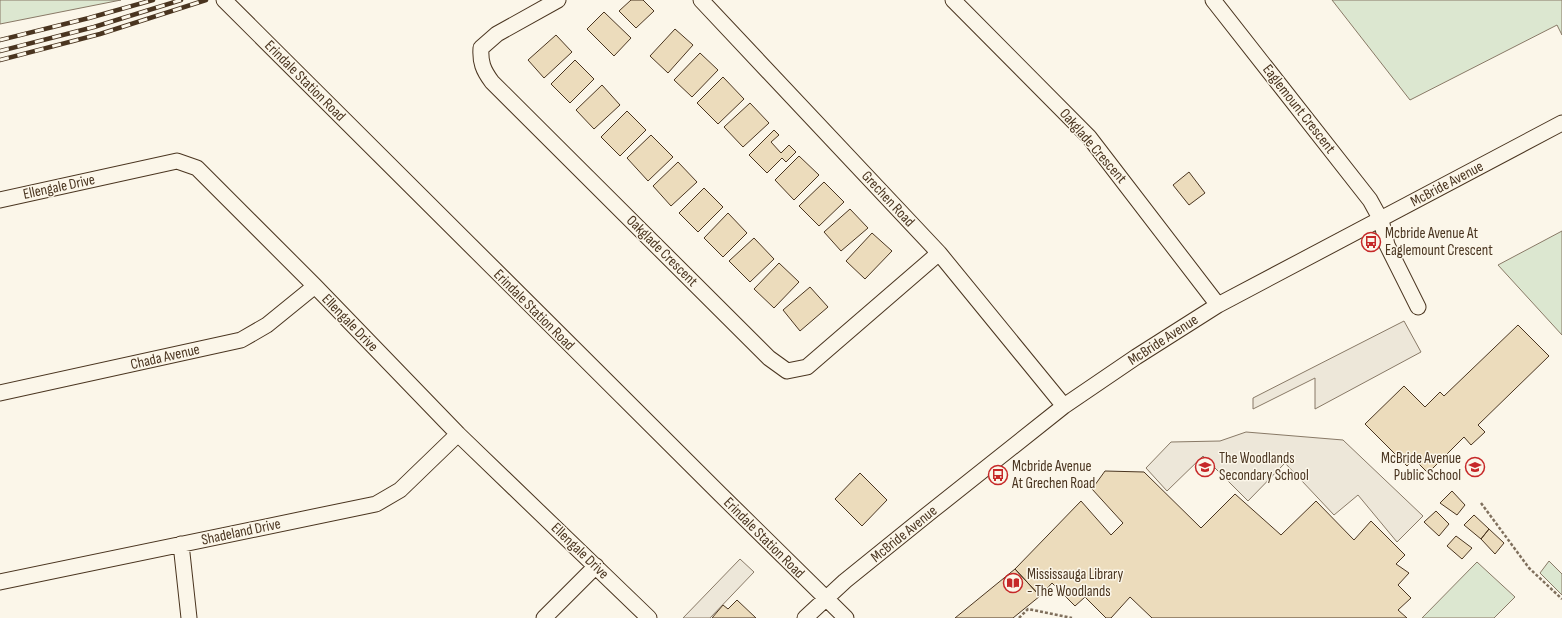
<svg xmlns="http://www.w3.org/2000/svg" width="1562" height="618" viewBox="0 0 1562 618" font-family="'Sofia Sans Condensed',sans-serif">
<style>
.green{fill:#dce7d0;stroke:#887966}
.parking{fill:#ede7d9;stroke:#887966}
.building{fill:#ecdcbc;stroke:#4a3520}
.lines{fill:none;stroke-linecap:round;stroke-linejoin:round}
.minor-casing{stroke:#4a3520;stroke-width:17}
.path{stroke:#7f6f5c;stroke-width:2.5;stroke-dasharray:3 2;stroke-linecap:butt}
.minor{stroke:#fbf6e9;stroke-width:15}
.rail-casing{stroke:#4a3520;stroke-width:4.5}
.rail{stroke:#fbf6e9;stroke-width:3;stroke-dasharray:9;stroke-linecap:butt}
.labels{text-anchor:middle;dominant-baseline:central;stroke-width:3;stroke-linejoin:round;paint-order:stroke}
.street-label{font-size:15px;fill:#4a3520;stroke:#fbf6e9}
.poi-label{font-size:15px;fill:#4a3520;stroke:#fbf6e9;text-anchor:start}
</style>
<rect width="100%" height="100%" fill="#fbf6e9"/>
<path class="green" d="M0,0H121L0,24Z
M1332,0H1562V35L1557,25L1410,100Z
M1562,231V335L1498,265Z
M1549,561L1562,574V595L1540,573Z
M1477,562L1515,597L1494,618H1422Z"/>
<path class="parking" d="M1404,321L1421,352L1315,409V378L1253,409V398Z
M1246,432L1343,440L1423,516L1397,542L1358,495L1334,515L1285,463L1248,501L1203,456L1167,491L1146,468L1171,442L1220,441Z
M740,559L754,572L710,618H683Z"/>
<path class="building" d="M631,0H643L654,11L636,28L619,11Z
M604,12L631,38L614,56L587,29Z
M675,29L693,45L668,73L650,56Z
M556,35L572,52L544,78L528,60Z
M700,53L718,70L692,97L674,80Z
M575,60L594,79L570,103L551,84Z
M723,77L744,99L718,124L697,103Z
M602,85L620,105L594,129L576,110Z
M750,103L769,123L743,147L724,127Z
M627,111L646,130L620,156L601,137Z
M774,130L779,135L771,142L781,153L789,145L796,152L786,162L782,158L767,173L749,155Z
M651,135L673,157L648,181L627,158Z
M799,156L819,175L794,200L775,180Z
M678,162L697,182L671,206L653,186Z
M1189,172L1205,193L1189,205L1173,185Z
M824,182L844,202L819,226L799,206Z
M704,188L723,207L698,232L679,213Z
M850,209L868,228L841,251L824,232Z
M728,213L747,233L723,257L704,238Z
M872,233L892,251L865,279L846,261Z
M754,238L774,259L750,282L729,261Z
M779,263L799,282L774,308L754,289Z
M810,287L828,307L800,331L783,310Z
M1518,325L1549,356L1478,425L1485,432L1471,445L1464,437L1428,473L1414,459L1407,466L1365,424L1404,386L1425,407L1440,392L1444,396Z
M1105,471L1144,472L1201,528L1235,494L1281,535L1316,501L1354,540L1371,521L1405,555L1396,564L1409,573L1398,585L1411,598L1398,610L1407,618H1152L1130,597L1111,618H1106L1085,597L1075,606L1052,583L1040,596L1015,569L1081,501L1111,535L1123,523L1092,489Z
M860,473L887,500L862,526L835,499Z
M1452,491L1465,505L1457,515L1440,503Z
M1436,511L1449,524L1439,536L1424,522Z
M1474,515L1489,529L1481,539L1464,525Z
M1489,529L1504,543L1495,554L1481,539Z
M1456,536L1472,548L1462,559L1447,546Z
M1015,569L1040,596L1013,618H955Z
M737,600L756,618H712L723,605L728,609Z"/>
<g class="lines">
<defs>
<path id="minor" d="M224,0L721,495L846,618
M558,0L497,34L481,48C480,62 483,70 492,82L769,358L787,371L807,367L939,253
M701,0L939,253L1064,406
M953,0L1089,137L1218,305
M1213,0L1370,200L1381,220L1387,245L1418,307
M0,200L177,161L197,168L315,286L458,434L649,618
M0,393L241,340L267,325L315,286
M181,544L189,618
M0,582L376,504L400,490L458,434
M544,618L596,566
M805,618L845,581L933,510L1064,406L1136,357L1218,305L1562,123"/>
</defs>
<use href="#minor" class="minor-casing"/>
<path class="path" d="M1481,503L1529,568L1562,599
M1019,618L1028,609L1072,618"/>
<use href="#minor" class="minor"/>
<defs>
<path id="rail" d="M0,40L89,18L153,0
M0,51L94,27L181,0
M0,60L100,34L206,0"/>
</defs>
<use href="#rail" class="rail-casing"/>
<use href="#rail" class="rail"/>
</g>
<defs>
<symbol id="bus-ring" viewBox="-11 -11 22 22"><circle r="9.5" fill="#fbf6e9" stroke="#c62828" stroke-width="1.5"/><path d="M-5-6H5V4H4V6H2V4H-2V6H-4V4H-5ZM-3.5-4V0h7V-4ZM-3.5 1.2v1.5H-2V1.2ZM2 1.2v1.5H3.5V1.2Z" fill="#c62828"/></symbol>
<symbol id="school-ring" viewBox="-11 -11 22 22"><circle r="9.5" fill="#fbf6e9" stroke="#c62828" stroke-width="1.5"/><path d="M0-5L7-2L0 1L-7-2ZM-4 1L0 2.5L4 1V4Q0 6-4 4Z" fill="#c62828"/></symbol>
<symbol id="library-ring" viewBox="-11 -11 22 22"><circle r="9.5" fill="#fbf6e9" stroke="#c62828" stroke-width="1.5"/><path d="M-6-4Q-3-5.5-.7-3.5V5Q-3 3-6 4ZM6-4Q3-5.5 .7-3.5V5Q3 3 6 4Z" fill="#c62828"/></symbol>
</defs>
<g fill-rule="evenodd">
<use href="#bus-ring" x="1360" y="231" width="22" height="22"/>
<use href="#school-ring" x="1194" y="456" width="22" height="22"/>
<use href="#school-ring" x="1464" y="456" width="22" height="22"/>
<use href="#bus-ring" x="987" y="464" width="22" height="22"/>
<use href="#library-ring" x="1002" y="572" width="22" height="22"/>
</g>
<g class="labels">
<g class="street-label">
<text transform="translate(305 81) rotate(45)">Erindale Station Road</text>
<text transform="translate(1299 109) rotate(52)">Eaglemount Crescent</text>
<text transform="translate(1093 146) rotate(49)">Oakglade Crescent</text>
<text transform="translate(1447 184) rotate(-28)">McBride Avenue</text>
<text transform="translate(59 187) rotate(-12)">Ellengale Drive</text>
<text transform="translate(888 199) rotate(47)">Grechen Road</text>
<text transform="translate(662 251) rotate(45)">Oakglade Crescent</text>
<text transform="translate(534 310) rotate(45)">Erindale Station Road</text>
<text transform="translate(350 323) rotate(46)">Ellengale Drive</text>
<text transform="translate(1163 340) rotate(-33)">McBride Avenue</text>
<text transform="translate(165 357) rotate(-13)">Chada Avenue</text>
<text transform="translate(241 532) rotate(-12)">Shadeland Drive</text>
<text transform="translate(904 534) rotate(-39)">McBride Avenue</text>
<text transform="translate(764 538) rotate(45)">Erindale Station Road</text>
<text transform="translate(580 551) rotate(44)">Ellengale Drive</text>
</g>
<g class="poi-label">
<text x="1385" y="233">Mcbride Avenue At<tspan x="1385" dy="17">Eaglemount Crescent</tspan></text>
<text x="1219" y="458">The Woodlands<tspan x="1219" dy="17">Secondary School</tspan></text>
<text x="1461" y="458" text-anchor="end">McBride Avenue<tspan x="1461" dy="17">Public School</tspan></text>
<text x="1012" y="466">Mcbride Avenue<tspan x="1012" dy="17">At Grechen Road</tspan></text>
<text x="1027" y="574">Mississauga Library<tspan x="1027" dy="17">- The Woodlands</tspan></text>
</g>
</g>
</svg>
